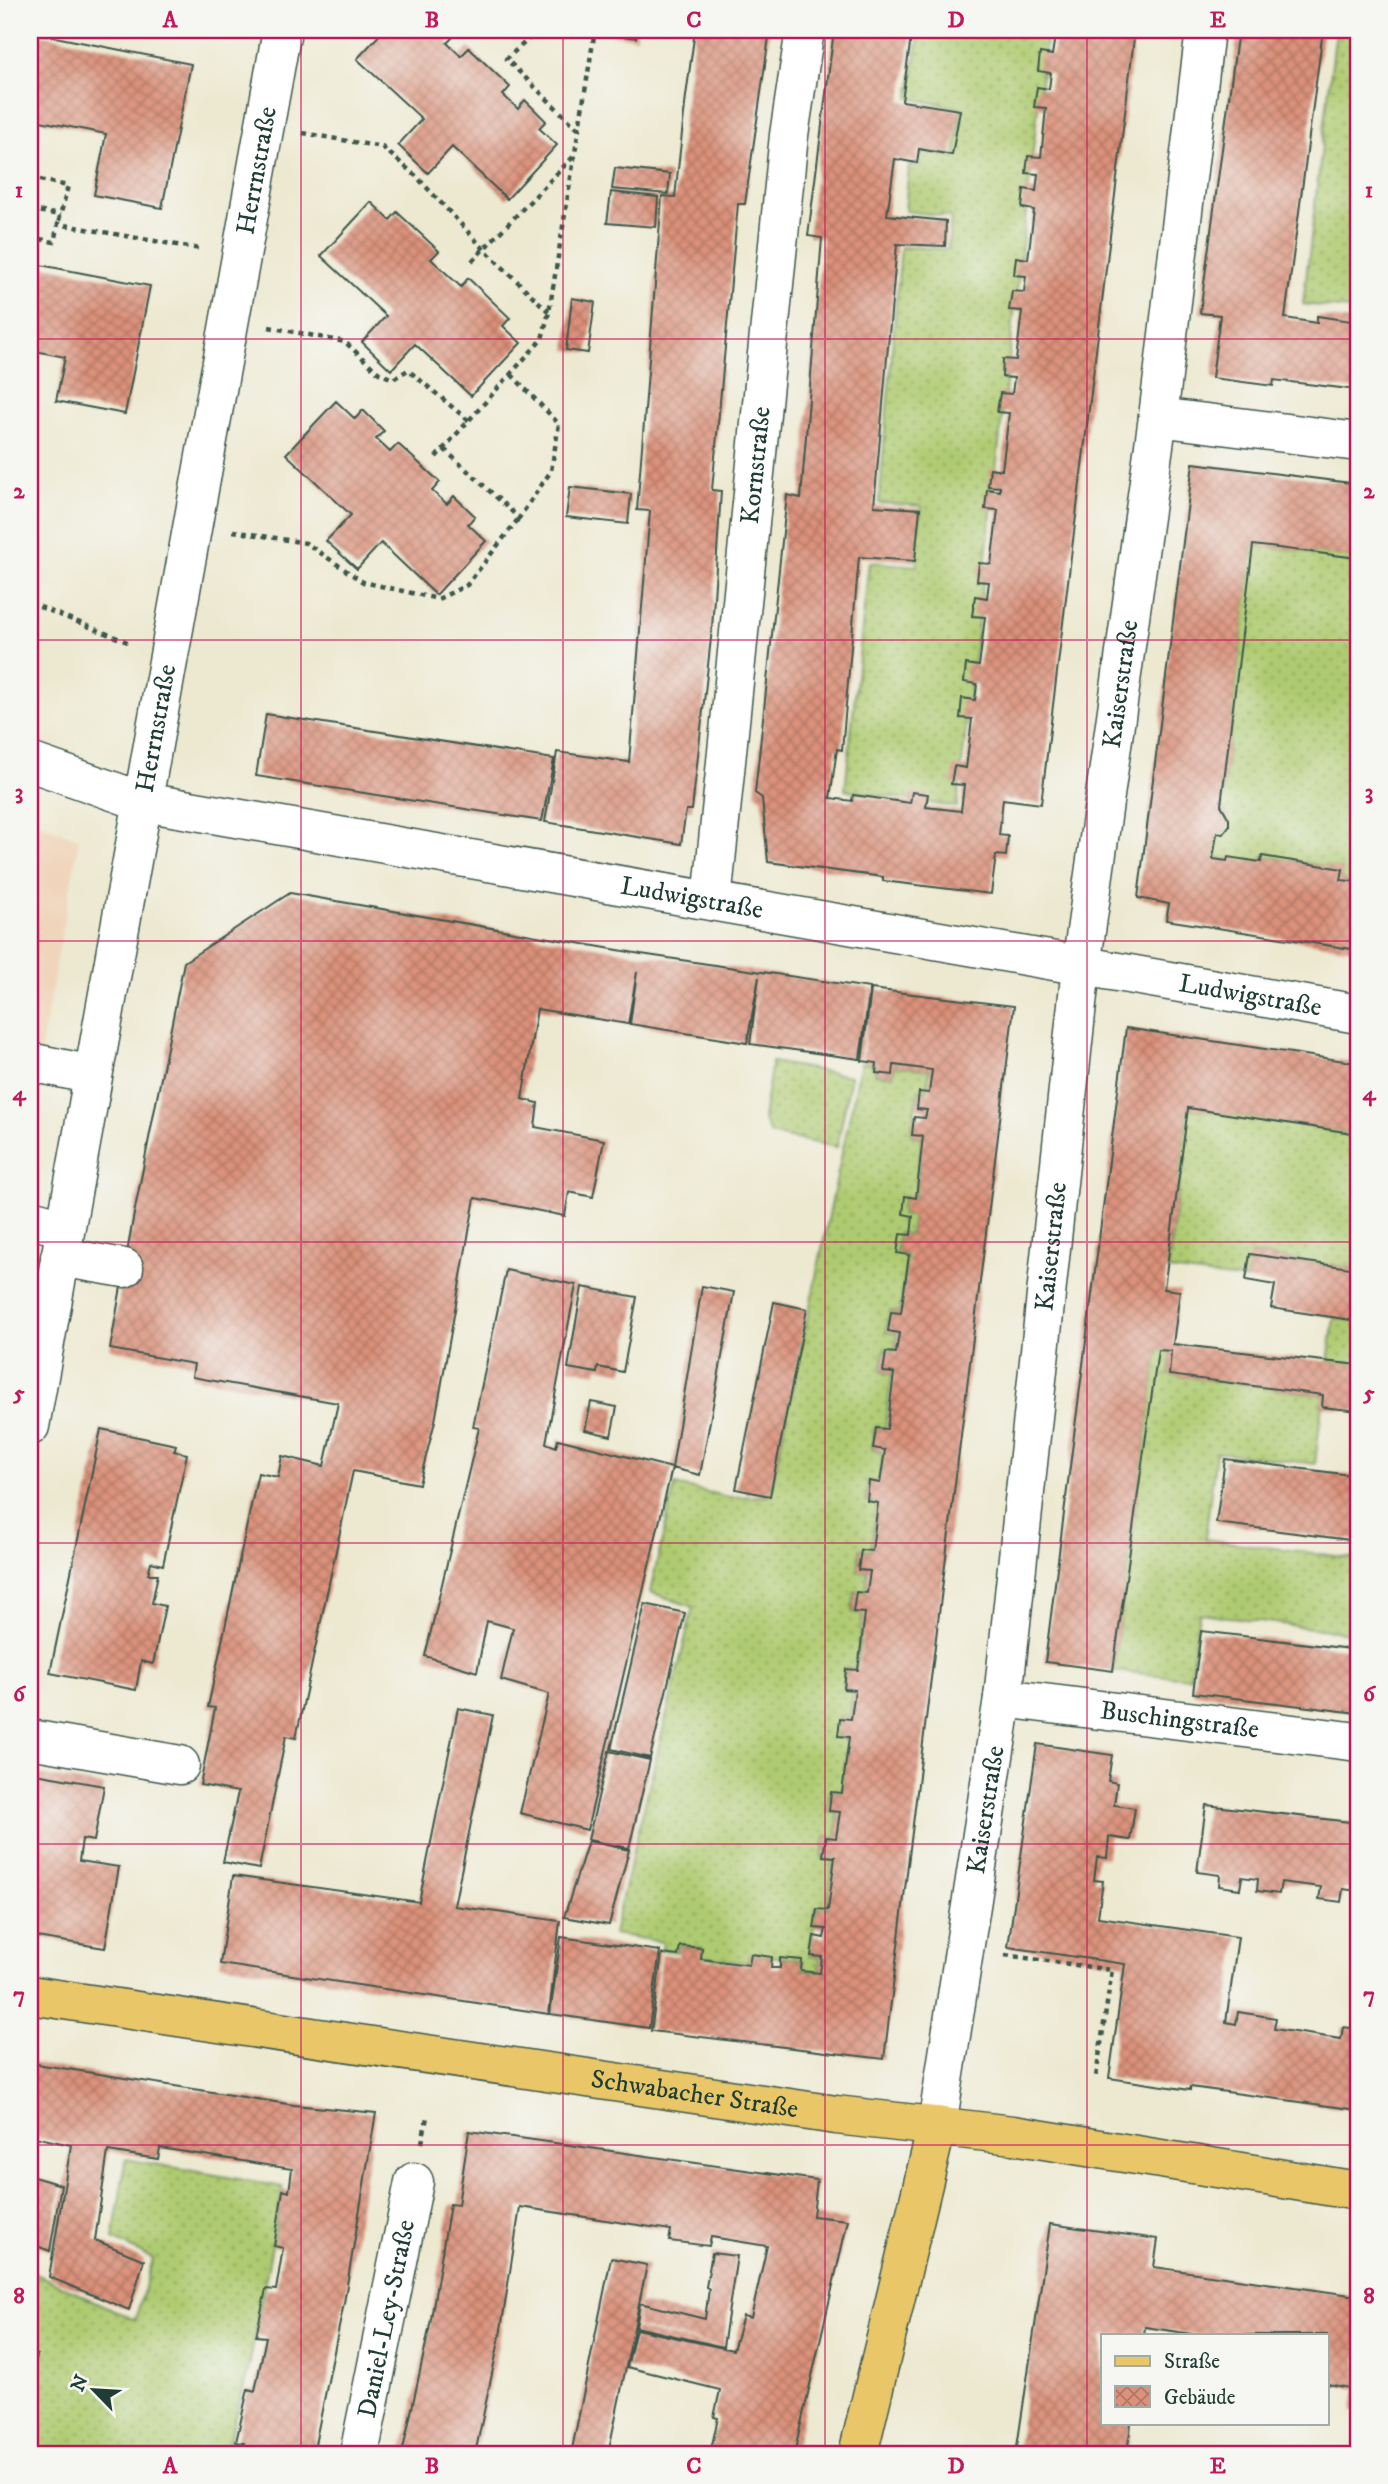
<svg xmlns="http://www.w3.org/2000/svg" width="1388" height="2484" viewBox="0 0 1388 2484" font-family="'IM FELL DW Pica',serif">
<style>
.built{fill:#f0d5bc}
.garden{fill:url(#garden-dots);stroke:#678452;stroke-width:2}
.building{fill:url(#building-cross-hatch)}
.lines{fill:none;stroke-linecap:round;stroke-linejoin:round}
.minor-casing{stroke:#3e574c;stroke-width:41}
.major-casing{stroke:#3e574c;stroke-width:41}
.path{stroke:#3e574c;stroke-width:4.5;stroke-dasharray:5 5;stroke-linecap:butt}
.minor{stroke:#fff;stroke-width:38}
.major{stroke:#e9c769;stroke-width:38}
.grid{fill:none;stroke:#c2185b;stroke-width:2;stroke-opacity:0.55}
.labels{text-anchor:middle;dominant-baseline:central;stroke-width:5;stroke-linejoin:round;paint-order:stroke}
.street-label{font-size:26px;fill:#1f3d34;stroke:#f6f6f2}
.neatline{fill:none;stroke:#c2185b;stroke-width:2.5}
.grid-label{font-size:23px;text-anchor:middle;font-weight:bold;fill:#c2185b}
</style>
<defs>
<pattern id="garden-dots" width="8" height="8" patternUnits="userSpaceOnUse" patternTransform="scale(1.75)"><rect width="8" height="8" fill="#afcb71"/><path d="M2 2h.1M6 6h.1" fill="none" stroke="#8ea65e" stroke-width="1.8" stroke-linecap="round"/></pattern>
<pattern id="building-cross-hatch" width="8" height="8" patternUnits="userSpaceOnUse" patternTransform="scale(1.75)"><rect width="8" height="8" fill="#db917a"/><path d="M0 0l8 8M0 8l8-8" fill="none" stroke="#b17865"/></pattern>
</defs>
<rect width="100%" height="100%" fill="#f6f6f2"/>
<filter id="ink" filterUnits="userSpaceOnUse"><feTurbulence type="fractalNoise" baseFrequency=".0143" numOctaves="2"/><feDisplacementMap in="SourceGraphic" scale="14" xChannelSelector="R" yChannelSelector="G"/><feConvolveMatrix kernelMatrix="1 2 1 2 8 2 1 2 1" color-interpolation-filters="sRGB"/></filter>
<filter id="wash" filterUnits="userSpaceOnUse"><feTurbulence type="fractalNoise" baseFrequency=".00686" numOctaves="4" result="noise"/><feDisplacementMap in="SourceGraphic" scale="28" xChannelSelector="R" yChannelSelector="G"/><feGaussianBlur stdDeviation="1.57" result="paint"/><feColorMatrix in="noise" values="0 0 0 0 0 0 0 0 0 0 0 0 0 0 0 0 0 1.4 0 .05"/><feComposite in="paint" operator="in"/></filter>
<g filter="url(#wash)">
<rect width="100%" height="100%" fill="#ede9d1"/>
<path class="built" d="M30,820L79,839L30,1110Z"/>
<path class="garden" d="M920,30H1047L957,807L845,790L869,562L917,566V539L922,506L879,503L901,247L948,249L951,217L905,211L909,165H920L922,151L955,157L961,108L909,98Z
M1336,30H1358V310L1303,304Z
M1253,545L1358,558V882L1341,880L1342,869L1263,856L1261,862L1213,859L1217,833L1223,834C1232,822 1229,817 1221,805Z
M772,1062L851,1076L837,1147L770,1134L763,1118Z
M861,1063L875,1064V1074L893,1076L895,1066L930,1070L927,1091H918L911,1135L922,1137L915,1197L904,1196L901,1215L913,1216L910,1234L899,1233L896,1253L907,1256L900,1312L890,1311L886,1332L897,1334L895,1351L884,1350L882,1372L892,1374L885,1428L875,1427L872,1450L883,1452L879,1482L868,1481L866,1502L877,1504L871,1550L860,1549L858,1571L868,1572L866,1592L855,1591L852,1612L863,1614L856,1669L845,1668L843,1690L853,1691L850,1717L840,1716L837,1737L848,1739L842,1792L830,1791L827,1811L838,1813L836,1837L825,1836L822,1857L833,1859L827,1909L816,1908L810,1956L820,1958L819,1972L802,1970L803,1960L750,1954L748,1963L702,1957L703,1948L679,1945L677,1952L662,1950L663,1942L613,1934L693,1607L650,1592L675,1485L729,1497L770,1496Z
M1188,1108L1358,1134V1269L1251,1254L1246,1280L1168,1270Z
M1334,1318L1358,1321V1365L1328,1362Z
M1158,1350L1171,1351L1169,1375L1323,1395L1315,1464L1216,1452L1205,1539L1358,1559V1634L1199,1613L1190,1678L1113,1671Z
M126,2159L283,2187L249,2367L226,2454H30V2271L135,2320L153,2259L113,2239Z"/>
<g id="blocks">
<path class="building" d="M384,30H450L455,35L447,43L461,56L469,48L510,87L503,95L518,109L525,100L546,121L539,128L557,145L507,199L452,147L428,173L398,145L422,119L357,59Z
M614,30H637L636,38L613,35Z
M695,30H770L745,204H738L712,490L721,491L712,629L692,810H686L681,844L545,822L557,752L629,762L650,511L637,510L662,196L675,197L686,96Z
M834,30H912L902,101L960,110L952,155L919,149L917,163L895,159L887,215L946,221L945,246L897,244L874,506L920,509L917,539L915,561L859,557L842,750L837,749L830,798L852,801L853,795L910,803L912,792L928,794L926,807L961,811L964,785L951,784L954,766L966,768L972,719L960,718L962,698L975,700L977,684L964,682L966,664L979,666L985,617L972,616L975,596L987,598L989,582L977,581L979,563L991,564L998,510L985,509L987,489L1000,491V487L988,486L990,468L1002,470L1009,413L997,412L1000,393L1012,394L1014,378L1002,377L1003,359L1016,360L1022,311L1009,310L1012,291L1024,292L1026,276L1014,275L1016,257L1028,259L1034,210L1022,208L1024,189L1036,191L1038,174L1026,173L1028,156L1041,157L1046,108L1034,107L1037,87L1049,89L1051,73L1038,71L1040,53L1052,55L1056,30H1135L1041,804L1003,799L999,835L1008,836L1006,856L996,855L991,894L883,881V877L768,862L762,798L755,793L787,495L801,498L822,238L808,236Z
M1238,30H1323L1285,318L1317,323V316L1358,322V390L1274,380L1273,386L1212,378L1220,315L1200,313Z
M30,32L191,64L162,208L94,195L106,134L30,119Z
M615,168L670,174L668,194L612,189Z
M611,192L658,197L656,227L607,223Z
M371,202L390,220L397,212L439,251L431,259L461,287L468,278L510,318L503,326L521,343L471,396L415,344L391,370L362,342L386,316L321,256Z
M30,263L150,286L125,414L56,401L65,357L30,350Z
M572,298L595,302L588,353L566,350Z
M336,401L355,419L363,410L384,431L376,439L390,452L398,444L440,482L432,491L447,504L454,496L475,516L468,524L486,541L436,595L381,543L357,569L326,541L351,515L286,454Z
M1193,463L1358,484V558L1253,545L1221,805L1229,819V826L1223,834L1217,833L1213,859L1227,861L1228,857L1261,862L1262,856L1343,869L1341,880L1358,882V950L1166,920L1169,904L1138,898Z
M570,487L631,494L628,524L566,517Z
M266,714L554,759L542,821L256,776Z
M290,893L641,954L870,988L860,1059L750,1044L759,977L747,1043L630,1024L637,972L628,1024L537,1009L522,1099L538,1103L535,1127L604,1140L593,1197L569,1192L565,1216L475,1198L435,1421L419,1484L353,1471L296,1738L286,1736L259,1869L223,1862L238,1792L200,1785L215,1708L208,1707L258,1473L278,1477L282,1456L324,1466L338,1403L192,1377L194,1364L110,1349L133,1219L184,962Z
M871,989L1014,1006L884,2059L651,2031L662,1954L678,1956L680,1946L702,1948L701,1959L749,1965L751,1954L772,1957L771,1968H780V1958L802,1960L801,1971L820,1973L822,1957L811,1956L814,1936L824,1938L826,1929L814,1928L817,1909L828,1910L835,1857L823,1856L826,1837L836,1838L840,1812L829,1811L831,1792L842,1793L849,1737L838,1736L840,1718L851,1719L855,1690L844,1689L846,1669L858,1670L865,1613L853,1612L856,1592L867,1593L870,1571L858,1570L861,1550L872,1551L878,1503L867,1501L869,1481L880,1483L885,1450L873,1448L876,1428L887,1429L894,1373L883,1372L886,1352L896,1353L899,1333L888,1331L891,1312L901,1313L909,1255L897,1253L900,1234L911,1235L913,1216L903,1214L905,1196L916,1198L923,1136L912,1135L914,1117L925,1118L927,1110L917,1109L919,1092L929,1093L932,1070L894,1065L893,1075L876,1073L877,1063L862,1061Z
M1126,1028L1358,1063V1134L1188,1108L1164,1289L1180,1291L1173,1344L1358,1365V1411L1322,1407L1323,1395L1169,1375L1171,1351L1158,1350L1113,1671L1045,1662Z
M1250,1254L1358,1269V1321L1271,1308L1275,1285L1246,1280Z
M506,1270L576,1285L546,1443L556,1447L558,1439L672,1468L587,1830L520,1813L549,1694L501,1680L513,1628L487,1621L477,1672L425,1656L479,1428L473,1427Z
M702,1286L734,1292L700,1475L672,1468Z
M582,1287L637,1297L623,1372L598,1367L597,1373L568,1368Z
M774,1302L807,1309L770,1496L736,1489Z
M591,1402L617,1407L611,1436L585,1430Z
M101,1429L176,1445L174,1451L187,1454L163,1565L151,1562L148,1574H158L152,1603L165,1606L153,1664L141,1661L136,1690L50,1673Z
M1225,1459L1358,1476V1541L1216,1523Z
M645,1604L685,1613L650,1758L611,1749Z
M1201,1631L1358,1650V1713L1193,1693Z
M458,1708L493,1715L454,1906L560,1921L549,2014L220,1964L233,1876L419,1902Z
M1037,1744L1112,1755L1108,1781L1117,1783L1114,1805L1135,1808L1130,1840L1109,1837L1107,1858L1097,1857L1094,1880L1103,1881L1098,1917L1238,1937L1226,2022L1236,2024L1238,2012L1276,2018L1274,2029L1341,2039L1343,2027L1358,2029V2110L1190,2087V2090L1109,2078L1125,1964L1008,1947Z
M609,1751L650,1760L629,1848L588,1840Z
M30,1773L104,1786L94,1841L82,1839L79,1861L119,1867L105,1948L30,1936Z
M1206,1805L1358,1823V1891L1343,1889L1341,1902L1319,1899L1321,1887L1281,1882L1279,1894L1257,1891L1258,1879L1242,1877L1240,1889L1219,1886L1220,1875L1197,1872Z
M588,1841L629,1850L609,1925L564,1917Z
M561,1937L660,1951L649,2028L550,2014Z
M30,2063L294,2105L376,2113L344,2303L313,2454H242L244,2443L236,2442L248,2389L255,2391L266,2337L256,2336L266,2289L276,2290L283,2248L274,2246L283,2190L289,2192L292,2169L160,2148L158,2159L108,2151L95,2240L144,2260L129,2310L49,2277L71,2145L30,2136Z
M469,2131L817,2180L813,2216L848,2220L794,2454H710L718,2418L714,2417L720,2390L627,2367L636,2329L733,2350L743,2316L751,2318L767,2246L711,2237L709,2246L669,2241L671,2230L520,2207L500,2336L475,2454H402L430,2325L450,2204L458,2205Z
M30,2176L61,2185L50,2251L32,2244L37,2217L30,2214Z
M1050,2224L1158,2239L1154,2267L1358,2296V2411H1352L1356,2389L1327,2384V2335H1198L1145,2327L1144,2335H1103V2423H1131L1127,2454H1016Z
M712,2253L737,2256L723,2347L636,2327L640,2303L705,2319L709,2289L706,2287Z
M611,2258L647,2265L608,2454H571Z
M30,2352L37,2355L30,2374Z"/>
</g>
</g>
<g filter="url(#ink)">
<use href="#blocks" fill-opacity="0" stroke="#3e574c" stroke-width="2"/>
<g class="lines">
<defs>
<g id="minor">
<path d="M1158,417L1358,442"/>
<path id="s1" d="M30,762L144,802L1358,1014"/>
<path id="s2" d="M712,901L789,135L805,30"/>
<path d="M30,1062L93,1075"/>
<path d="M30,1219L65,1228"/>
<path d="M60,1257L124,1268"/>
<path id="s3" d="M30,1426L282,30"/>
<path id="s4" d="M1003,1698L1358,1742"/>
<path d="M30,1739L180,1765"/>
<path id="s5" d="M937,2126L1003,1698L1081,967L1158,417L1205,30"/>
<path id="s6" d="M359,2454L414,2182"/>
</g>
<g id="major">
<path id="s7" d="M30,1995L836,2115L1013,2135L1358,2191"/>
<path d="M858,2454L937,2126"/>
</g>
</defs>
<use href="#minor" class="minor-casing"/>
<use href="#major" class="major-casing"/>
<path class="path" d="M223,30L239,33
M539,30L506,59L579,130
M303,133L382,147L416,176L484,249L549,312
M30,178L68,186L58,224
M30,210L61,215
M30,237L54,242L58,224L200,249
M472,261L574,156
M269,327L345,342L379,373L393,379L408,370L469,421
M444,449L519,518L551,471L559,424L511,374
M436,457L542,339L549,312L595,30
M233,531L306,543L363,582L438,599L467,585L519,518
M30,603L130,643
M1005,1955L1112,1970L1096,2077
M422,2143L427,2117"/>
<use href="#minor" class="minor"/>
<use href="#major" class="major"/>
</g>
</g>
<path class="grid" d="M301,30V2454M563,30V2454M825,30V2454M1087,30V2454M30,339H1358M30,640H1358M30,941H1358M30,1242H1358M30,1543H1358M30,1844H1358M30,2145H1358"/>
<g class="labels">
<g class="street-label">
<text stroke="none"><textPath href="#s3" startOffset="1276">Herrnstraße</textPath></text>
<text stroke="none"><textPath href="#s2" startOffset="438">Kornstraße</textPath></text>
<text stroke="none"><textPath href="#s5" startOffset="1454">Kaiserstraße</textPath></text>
<text stroke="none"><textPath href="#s3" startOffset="709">Herrnstraße</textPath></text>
<text stroke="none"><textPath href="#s1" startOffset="677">Ludwigstraße</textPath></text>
<text stroke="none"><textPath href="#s1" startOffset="1244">Ludwigstraße</textPath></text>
<text stroke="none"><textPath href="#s5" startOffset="887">Kaiserstraße</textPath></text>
<text stroke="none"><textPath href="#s4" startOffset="178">Buschingstraße</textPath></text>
<text stroke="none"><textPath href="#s5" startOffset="320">Kaiserstraße</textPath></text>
<text stroke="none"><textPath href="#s7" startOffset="672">Schwabacher Straße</textPath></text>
<text stroke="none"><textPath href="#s6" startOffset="138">Daniel-Ley-Straße</textPath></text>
</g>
</g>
<rect width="1388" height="2484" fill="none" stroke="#f6f6f2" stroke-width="77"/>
<rect x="1101" y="2334" width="228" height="91" fill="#f6f6f2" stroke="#a0aca6" stroke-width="2"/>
<rect x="1115" y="2356" width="35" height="10" fill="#e9c769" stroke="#a0aca6" stroke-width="2"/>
<text x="1164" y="2368" font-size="21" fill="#1f3d34">Straße</text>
<rect x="1115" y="2386" width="35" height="21" fill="url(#building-cross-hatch)" stroke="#a0aca6" stroke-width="2"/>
<text x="1164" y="2404" font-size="21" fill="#1f3d34">Gebäude</text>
<g transform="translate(94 2390) rotate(295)" stroke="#f6f6f2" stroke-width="5" paint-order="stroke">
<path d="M0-5L12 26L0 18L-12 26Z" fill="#1f3d34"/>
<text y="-10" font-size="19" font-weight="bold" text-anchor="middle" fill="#1f3d34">N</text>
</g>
<rect x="38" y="38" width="1312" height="2408" class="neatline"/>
<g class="grid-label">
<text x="170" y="27">A</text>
<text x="432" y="27">B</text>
<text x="694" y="27">C</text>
<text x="956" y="27">D</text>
<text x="1218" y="27">E</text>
<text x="19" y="197">1</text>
<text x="1369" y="197">1</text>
<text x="19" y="498">2</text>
<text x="1369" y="498">2</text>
<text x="19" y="799">3</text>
<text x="1369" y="799">3</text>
<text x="19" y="1100">4</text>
<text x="1369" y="1100">4</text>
<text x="19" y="1400">5</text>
<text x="1369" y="1400">5</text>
<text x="19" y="1701">6</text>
<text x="1369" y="1701">6</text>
<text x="19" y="2002">7</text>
<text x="1369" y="2002">7</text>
<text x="19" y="2303">8</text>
<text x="1369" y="2303">8</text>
<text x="170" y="2473">A</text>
<text x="432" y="2473">B</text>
<text x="694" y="2473">C</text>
<text x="956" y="2473">D</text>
<text x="1218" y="2473">E</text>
</g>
</svg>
